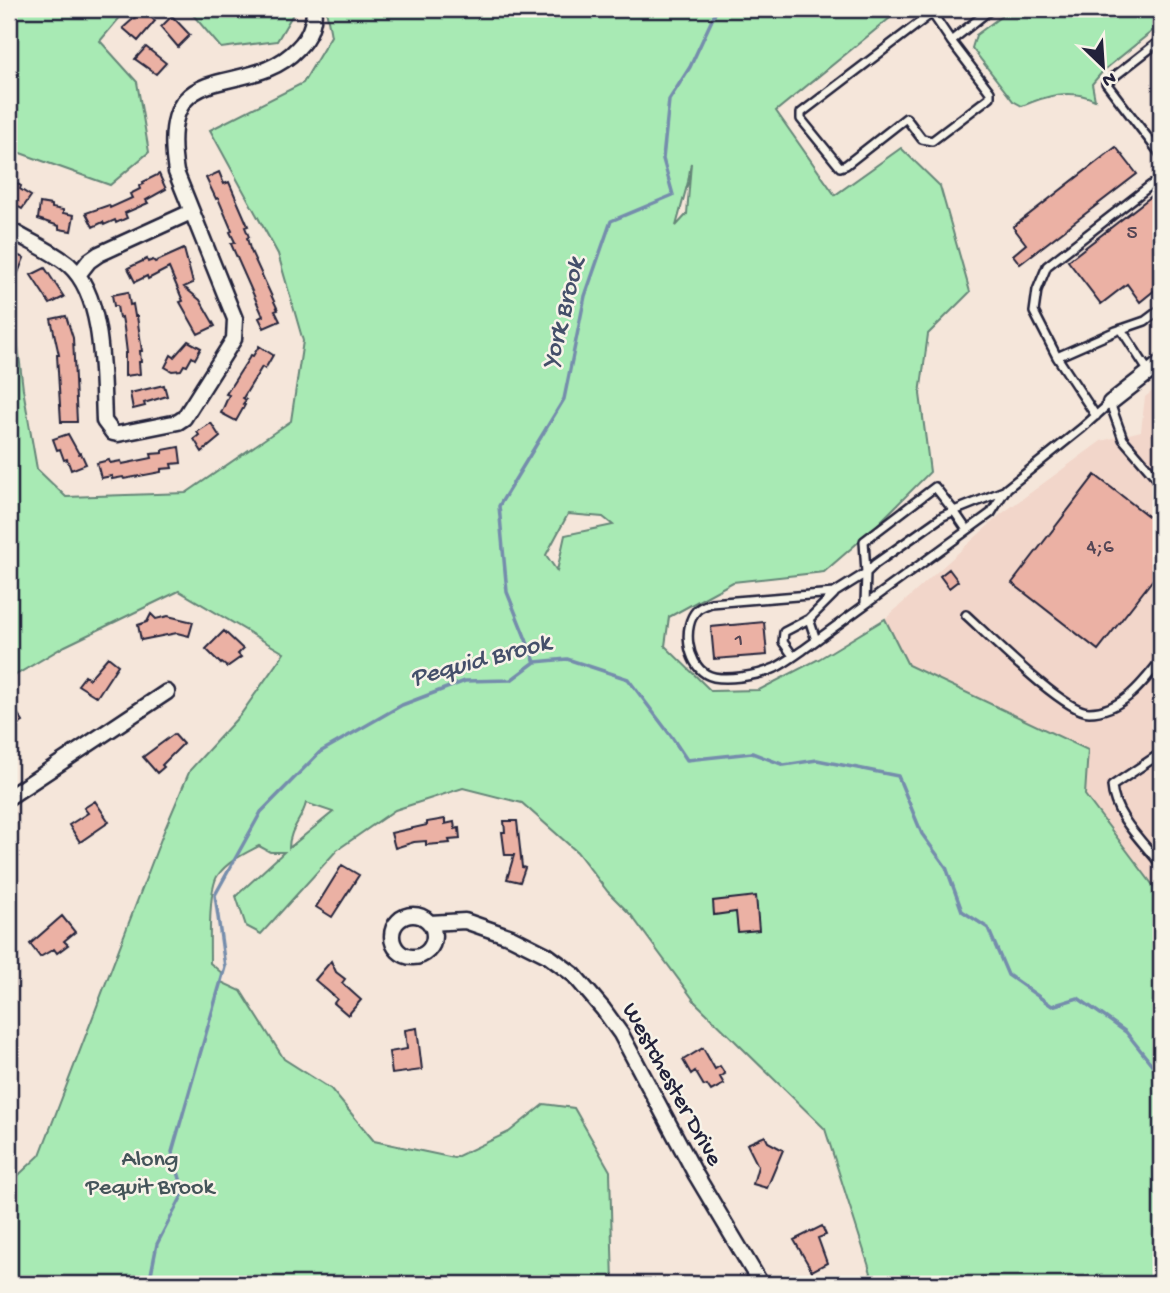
<svg xmlns="http://www.w3.org/2000/svg" width="1170" height="1293" viewBox="0 0 1170 1293" font-family="'Gochi Hand',sans-serif">
<style>
.built{fill:#f2d6ca}
.green{fill:#a8eab4;stroke:#658678;stroke-width:2;fill-rule:evenodd}
.lines{fill:none;stroke-linecap:round;stroke-linejoin:round}
.stream{stroke:#748dac;stroke-width:3.5}
.building{fill:#ebb1a4;stroke:#22223b;stroke-width:2}
.lane-casing{stroke:#22223b;stroke-width:12}
.street-casing{stroke:#22223b;stroke-width:19}
.lane{stroke:#f7f3e8;stroke-width:7}
.street{stroke:#f7f3e8;stroke-width:14}
.labels{text-anchor:middle;dominant-baseline:central;stroke-width:5;stroke-linejoin:round;paint-order:stroke}
.number-label{font-size:21px;fill:#544655}
.street-label{font-size:24px;fill:#22223b;stroke:#f7f3e8}
.park-label{font-size:24px;fill:#445459;stroke:#f7f3e8}
.water-label{font-size:26px;font-style:italic;fill:#444f6a;stroke:#f7f3e8}
</style>
<rect width="100%" height="100%" fill="#f5e6da"/>
<filter id="ink" filterUnits="userSpaceOnUse"><feTurbulence type="fractalNoise" baseFrequency=".0143" numOctaves="2"/><feDisplacementMap in="SourceGraphic" scale="14" xChannelSelector="R" yChannelSelector="G"/><feConvolveMatrix kernelMatrix="1 2 1 2 8 2 1 2 1" color-interpolation-filters="sRGB"/></filter>
<g filter="url(#ink)">
<path class="built" d="M1161,384V896L1085,795L1088,750L907,665L885,619L1000,515L1101,441L1141,431L1145,397Z"/>
<path class="green" d="M9,9H127L100,41L137,82L149,152L110,185L9,149Z
M188,9H296L277,41L221,48Z
M326,9H901L776,111L835,195L901,148L940,186L970,292L928,334L920,394L930,472L870,532L824,572L733,582L669,617L665,646L711,691L759,690L819,659L885,619L908,665L1088,750L1085,795L1161,896V1284H864L871,1273L825,1129L696,1003L631,915L608,892L577,852L522,803L463,788L395,810L337,850L261,934L246,926L236,896L284,852H270L259,846C244,854 228,861 218,875C208,889 210,944 210,963L223,974L221,982L241,991L284,1059L331,1089L374,1141L454,1158L509,1132L544,1104L574,1108L610,1171L613,1284H9V1184L40,1155L164,831L190,770L241,714L284,653L179,591L65,646L9,679V311L14,312L23,389L37,469L66,497L186,493L291,421L303,341L278,254L210,130L303,83L331,36ZM691,163L687,214L676,226L688,182ZM568,514L603,517L613,525L565,535L557,571L546,555ZM306,803L333,812L289,848C289,829 302,820 306,803Z
M1011,9H1161V24L1103,71L1092,84L1095,100C1070,88 1046,96 1022,106L1013,101L972,48L976,35Z"/>
<g class="lines">
<path class="stream" d="M535,662L507,592L499,506L564,399L585,296L611,221L673,195L663,159L669,100L690,67L717,9
M149,1284L157,1244L184,1192L172,1152L225,967L215,895L261,812L320,752L402,705L465,681L511,680L535,662L567,659L628,679L671,736L687,760L752,753L784,765L817,760L898,776L922,834L946,867L962,911L988,928L1008,975L1052,1006L1078,998L1126,1032L1161,1076"/>
</g>
<path class="building" d="M143,10L155,21L138,41L123,28Z
M172,16L190,35L178,47L161,27Z
M146,47L166,63L156,74L135,59Z
M1116,147L1137,174L1020,264L1013,255L1026,244L1013,227Z
M219,172L224,184L229,182L238,203L248,226L245,227L249,237L247,238L250,249L278,310L275,311L280,321L264,328L259,318L263,316L231,244L235,242L230,232L232,231L218,198L216,199L206,178Z
M159,174L166,189L146,200L148,203L125,213L127,218L116,223L115,220L104,225L103,222L93,227L86,213L109,205L110,208L132,198L130,194L140,189L139,186L144,184L143,182Z
M9,179L21,186L20,189L31,196L22,209L9,202Z
M1153,195L1161,206V285L1140,302L1127,284L1101,304L1068,261Z
M40,203L52,205V208L63,210V213L74,215L71,231L59,229V226L38,219Z
M184,249L193,283L184,287L200,300L215,326L198,334L180,302L183,301L169,268L148,279L147,276L135,282L128,268L147,259L148,262L153,260L155,262Z
M12,253L24,258L18,273L9,269V254Z
M45,268L64,297L50,304L31,275Z
M128,292L130,305L133,304L135,316H137L142,351H140L141,362H139L140,374L125,376V353H127L124,328L122,317L119,318L117,306H114L112,295Z
M66,316L73,338L77,422H61L57,355H59L51,319Z
M188,341L201,348L195,359L192,357L187,366L184,365L181,370L172,371L165,367L171,355L174,357Z
M259,346L273,355L265,369L262,367L243,398L246,400L243,404L245,405L236,421L221,413L229,395L226,394L251,355L253,356Z
M164,385L167,396L144,403L145,406L133,409L130,393Z
M211,423L220,437L202,452L194,439L199,435L197,432Z
M68,434L79,454L81,453L86,464L71,470L67,459L64,460L60,449L57,450L53,439Z
M179,447L181,463L171,464L172,468L161,469V472L124,479L123,477L112,479V476L101,478L97,463L109,460L110,463L121,461L122,464L152,458L151,454L163,453V450Z
M1095,475L1161,526V569L1098,650L1012,583Z
M949,569L958,581L949,588L940,576Z
M151,614L156,619L168,616L193,622L189,636L177,633L141,640L138,625L147,622Z
M764,622L767,655L714,659L711,627Z
M224,631L243,649L238,654L241,657L227,667L222,663L221,664L206,649Z
M108,657L118,665L97,697L78,685L85,676L89,679Z
M9,700L23,722L9,731Z
M174,734L183,744L162,765L164,767L157,773L143,757Z
M95,801L109,822L80,842L69,825L88,813L84,808Z
M445,819V824L454,822L455,829L459,828L460,839L449,840L450,843L426,845V841L414,842L395,848L391,833L427,825V822Z
M504,821H517L522,867L525,868L520,882L507,879L514,855H505L502,832H505Z
M342,865L359,875L332,917L316,907Z
M756,896L759,930L738,932L736,912L714,915L713,901Z
M62,916L75,932L64,941L68,945L57,953L54,949L40,957L30,944Z
M331,961L336,972L345,979L342,983L361,1000L348,1015L334,1003L337,999L315,980Z
M417,1028L422,1070L392,1074L389,1052L407,1049L405,1030Z
M703,1048L715,1069L720,1066L725,1074L720,1077L724,1084L711,1091L707,1085L704,1086L695,1071L691,1074L683,1060Z
M765,1136L768,1142L783,1150L767,1188L753,1184L758,1166L747,1144Z
M822,1226L826,1235L818,1238L827,1263L812,1271L794,1240Z"/>
<g class="lines">
<defs>
<path id="lane" d="M929,9L932,13L801,113V119L840,167L846,165L906,118L922,139L932,141L990,97V92L951,41L991,9
M932,13L951,41
M1161,40L1106,83L1161,155
M1151,185L1047,266L1037,290L1034,312L1057,357L1116,331L1145,321L1161,309
M1121,329L1149,372
M1057,357L1096,416
M935,487L954,511L943,516L875,564L866,573L864,541Z
M967,530L954,511L1006,490
M865,603L866,573L834,593L711,603C706,605 700,607 697,610C682,626 687,663 706,674C721,683 760,675 775,668C785,663 794,656 803,650L991,513L1006,489L1082,428L1110,403L1123,439L1161,483
M966,615C987,634 1064,712 1089,712C1121,712 1143,683 1161,660
M809,619L816,640
M793,656L783,642L784,632L809,619L834,594
M1161,753L1112,786C1114,816 1143,842 1161,865"/>
<path id="street" d="M9,229C29,242 51,250 69,265C105,297 102,376 104,421L113,433L118,434L178,422L184,418L234,339L235,319L176,172C156,49 248,103 298,48C309,37 314,24 314,9
M78,275L89,261L99,254L191,212
M1110,403L1161,363
M9,797L167,692
M392 936a21 21 0 1 1 42 0a21 21 0 1 1-42 0Z
M430,923L465,921L511,937L547,955L574,975L603,1009L621,1034L696,1175L761,1284"/>
</defs>
<use href="#lane" class="lane-casing"/>
<use href="#street" class="street-casing"/>
<use href="#lane" class="lane"/>
<use href="#street" class="street"/>
</g>
</g>
<g class="labels">
<g class="number-label">
<text x="1132" y="234">5</text>
<text x="1100" y="548">4;6</text>
<text x="739" y="641">1</text>
</g>
<g class="street-label">
<text transform="translate(671 1085) rotate(61)">Westchester Drive</text>
</g>
<g class="park-label">
<text x="150" y="1160">Along<tspan x="150" dy="28">Pequit Brook</tspan></text>
</g>
<g class="water-label">
<text transform="translate(565 314) rotate(-76)">York Brook</text>
<text transform="translate(481 662) rotate(-15)">Pequid Brook</text>
</g>
</g>
<rect width="1170" height="1293" fill="none" stroke="#f7f3e8" stroke-width="35"/>
<rect x="18" y="18" width="1135" height="1258" fill="none" stroke="#22223b" stroke-width="2.5" filter="url(#ink)"/>
<g transform="translate(1103 66) rotate(155)" stroke="#f7f3e8" stroke-width="5" paint-order="stroke">
<path d="M0-5L12 26L0 18L-12 26Z" fill="#22223b"/>
<text y="-10" font-size="19" font-weight="bold" text-anchor="middle" fill="#22223b">N</text>
</g>
</svg>
